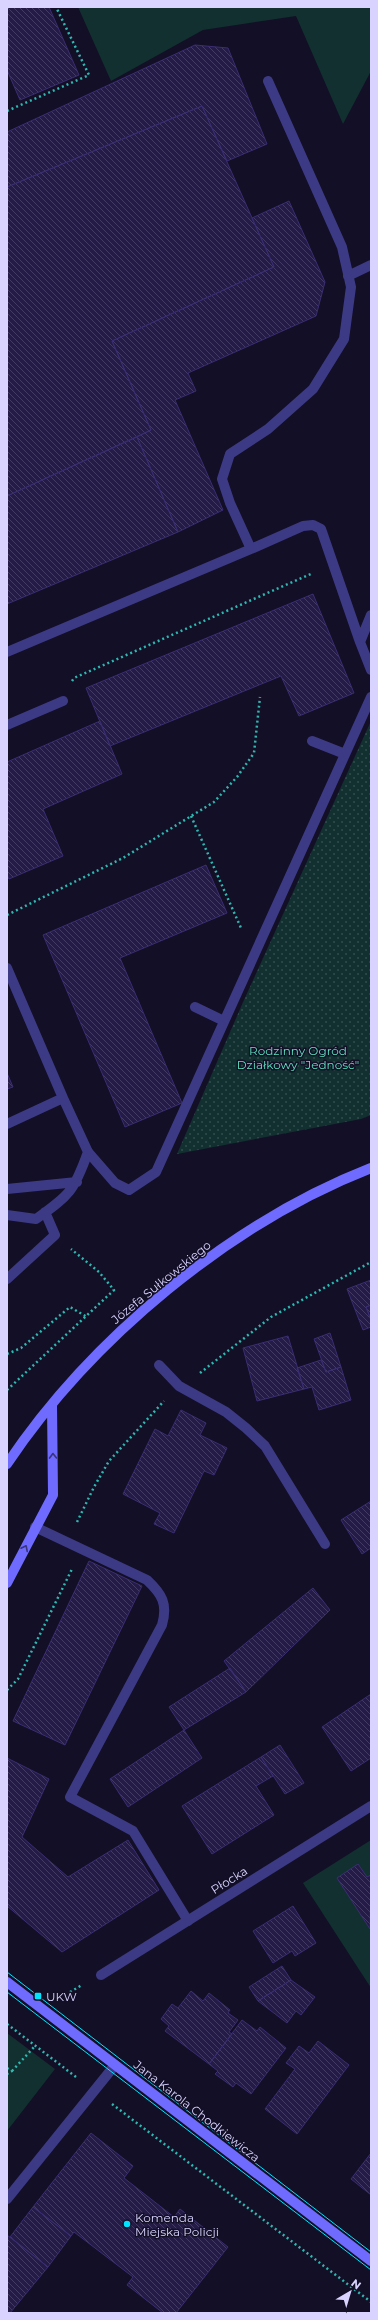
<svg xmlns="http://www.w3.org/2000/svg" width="378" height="2320" viewBox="0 0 378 2320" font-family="Montserrat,sans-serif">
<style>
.green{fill:#12302f}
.garden{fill:url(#garden-dots)}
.building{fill:url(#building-back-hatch);stroke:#3b2d73}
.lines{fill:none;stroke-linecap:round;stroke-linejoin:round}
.path{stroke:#2fb8b0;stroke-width:2.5;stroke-dasharray:2 3;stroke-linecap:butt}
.lane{stroke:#3d3a85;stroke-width:10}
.street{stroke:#3d3a85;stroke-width:10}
.secondary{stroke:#6f6bff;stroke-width:10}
.tram{stroke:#00e5ff;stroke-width:1}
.oneway{stroke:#38347d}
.poi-dot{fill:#00e5ff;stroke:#130f26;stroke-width:1.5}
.labels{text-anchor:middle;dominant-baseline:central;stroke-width:3;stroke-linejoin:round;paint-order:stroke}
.park-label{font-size:12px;fill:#5fe0c0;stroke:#130f26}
.street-label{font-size:12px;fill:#d9d4ff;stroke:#130f26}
.poi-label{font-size:12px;fill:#d9d4ff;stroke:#130f26;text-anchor:start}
</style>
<defs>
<pattern id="garden-dots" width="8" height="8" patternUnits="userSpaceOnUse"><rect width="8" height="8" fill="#12302f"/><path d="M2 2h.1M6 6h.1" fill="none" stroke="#344d4e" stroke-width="1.8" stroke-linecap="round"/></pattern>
<pattern id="building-back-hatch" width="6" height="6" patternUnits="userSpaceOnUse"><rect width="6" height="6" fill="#241b47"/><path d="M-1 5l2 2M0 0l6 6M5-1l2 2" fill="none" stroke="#433b63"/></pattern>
</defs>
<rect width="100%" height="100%" fill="#130f26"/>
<path class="green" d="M78,7H371V71L343,124L296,16L203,30L111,81Z
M371,1840V1988L303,1883Z
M7,2033L55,2069L7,2131Z"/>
<path class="garden" d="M371,721V1115L361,1119L177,1154L244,1000Z"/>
<path class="building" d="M7,7H49L79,75L20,100L7,70Z
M195,45L228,48L267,144L227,161L202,106L7,187V132Z
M202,106L274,267L112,341L151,430L7,496V187Z
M289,201L325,282L316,316L188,373L196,391L175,400L223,510L178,532L137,437L151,430L112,341L274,267L252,218Z
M137,437L178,532L7,604V496Z
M313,594L354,693L299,716L281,676L110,746L86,688Z
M100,721L122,774L43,809L63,856L9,879L7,875V762Z
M206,865L227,913L120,958L182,1103L125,1127L43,935Z
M7,1073L13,1087L7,1089Z
M371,1280V1305L366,1307L371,1320V1327L363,1330L347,1289Z
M371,1305V1320L366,1307Z
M330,1333L341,1367L326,1372L314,1339Z
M288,1336L304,1389L257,1401L243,1348Z
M321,1360L326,1372L341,1367L351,1400L319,1410L312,1387L304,1389L297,1368Z
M181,1410L206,1423L200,1435L227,1448L214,1475L204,1471L174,1533L154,1524L160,1513L123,1494L155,1429L168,1436Z
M371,1501V1548L362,1554L341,1520Z
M89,1561L142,1586L65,1745L13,1721Z
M313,1588L330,1610L246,1692L224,1661Z
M230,1668L246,1692L184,1730L169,1707Z
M371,1694V1758L351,1771L322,1727Z
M184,1730L202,1758L128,1807L110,1779Z
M280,1745L304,1783L285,1794L261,1757Z
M261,1757L273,1776L256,1786L274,1815L212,1854L182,1806Z
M7,1758L49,1779L22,1837L68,1877L128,1840L159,1890L62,1952L7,1906Z
M358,1864L367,1877L371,1875L370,1929L337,1878Z
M293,1906L316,1943L295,1956L292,1951L273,1963L253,1931Z
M282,1966L291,1980L258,2001L249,1987Z
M291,1980L315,1997L301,2015L296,2011L287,2023L258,2001Z
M191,1991L203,2001L209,1993L230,2010L228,2013L238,2020L229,2032L232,2034L209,2064L165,2031L169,2026L161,2019L172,2004L178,2008Z
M242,2020L257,2031L260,2027L286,2048L251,2094L236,2083L233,2087L215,2074L218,2071L209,2064Z
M318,2041L349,2065L297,2134L265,2109L295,2069L286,2063L299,2046L309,2053Z
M91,2133L133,2166L124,2178L174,2217L180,2209L228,2247L176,2313H163L127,2285L133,2277L74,2232L71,2236L33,2207Z
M371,2153V2195L351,2179Z
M33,2207L71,2236L48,2267L10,2237Z
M7,2235L48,2267L10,2313H7Z"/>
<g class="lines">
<path class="path" d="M7,111L89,75L56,7
M72,681L74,678L313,573
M191,816L241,928
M7,915L123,858L214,802L237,777L254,753L260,697
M7,1354L21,1348L70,1307L87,1317
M200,1373L271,1317L371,1262
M7,1390L114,1290L99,1272L71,1249
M77,1522L94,1487L109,1461L164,1401
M7,1690L18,1679L72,1569
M70,1992L82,1985
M7,2024L76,2077
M7,2068L12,2071L7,2074
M12,2071L35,2046
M112,2104L371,2302"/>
<path class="lane" d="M348,276L371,265
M251,549L303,526L313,525L321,529L360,642
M371,615L360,642L371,670
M7,652L251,549L230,503L222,479L230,454L268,429L313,389L344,339L351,287L342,247L268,81
M7,725L63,701
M312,741L345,754
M195,1007L224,1021
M88,1152L115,1183L129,1190L156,1172L371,697
M159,1365L179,1386L226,1412L246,1428L265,1446L325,1544
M35,1527L147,1580C162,1594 168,1604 162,1625L70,1797L133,1831L188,1921
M7,2199L115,2065"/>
<path class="street" d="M7,968L63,1098L7,1124
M7,1189L77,1182
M7,1215L36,1219C70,1195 74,1191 88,1152L63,1098
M7,1279L55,1235L45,1212
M101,1975L371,1806"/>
<path class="secondary" d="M7,1464C91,1339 230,1223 371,1168
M7,1583L53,1495L52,1405
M7,1982L371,2261"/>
<path class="tram" d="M7,1972L371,2252
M7,1992L371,2270"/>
</g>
<defs><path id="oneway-chevron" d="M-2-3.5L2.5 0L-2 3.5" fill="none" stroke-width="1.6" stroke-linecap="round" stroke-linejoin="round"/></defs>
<g class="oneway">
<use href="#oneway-chevron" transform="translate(53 1456) rotate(-91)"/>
<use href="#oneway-chevron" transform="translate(25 1548) rotate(-63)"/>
</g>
<g class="poi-dot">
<rect x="34" y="1992" width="8" height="8" rx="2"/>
<circle cx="127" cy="2224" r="4"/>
</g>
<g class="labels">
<g class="park-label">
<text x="298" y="1050">Rodzinny Ogród<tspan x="298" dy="14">Działkowy "Jedność"</tspan></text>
</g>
<g class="street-label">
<text transform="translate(161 1282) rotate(-39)">Józefa Sułkowskiego</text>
<text transform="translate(229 1880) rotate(-32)">Płocka</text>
<text transform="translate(197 2111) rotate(38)">Jana Karola Chodkiewicza</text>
</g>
<g class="poi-label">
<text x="46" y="1996">UKW</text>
<text x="135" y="2217">Komenda<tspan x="135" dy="14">Miejska Policji</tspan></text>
</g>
</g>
<rect width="378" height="2320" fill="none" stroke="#d9d4ff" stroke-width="16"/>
<g transform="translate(350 2292) rotate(38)" stroke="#130f26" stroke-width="3" paint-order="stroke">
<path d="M0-3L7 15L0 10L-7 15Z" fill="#d9d4ff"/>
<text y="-6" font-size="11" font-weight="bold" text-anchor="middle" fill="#d9d4ff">N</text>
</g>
</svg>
